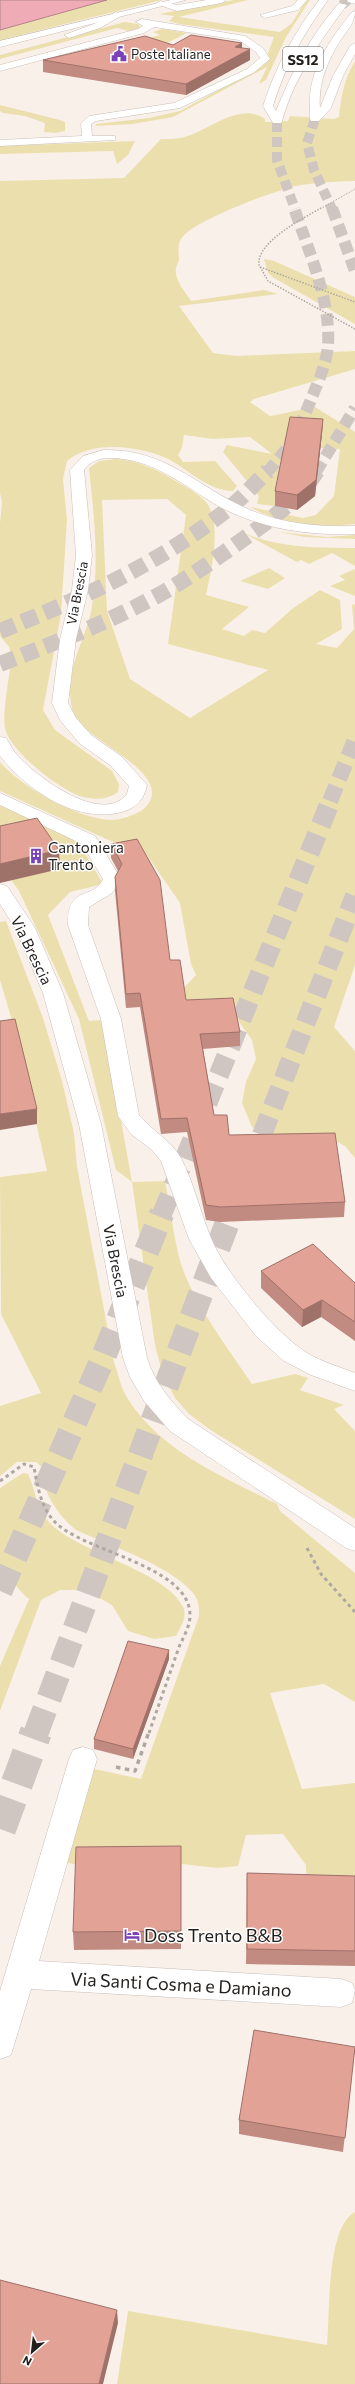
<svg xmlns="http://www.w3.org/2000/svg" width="355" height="2384" viewBox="0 0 355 2384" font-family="Commissioner,sans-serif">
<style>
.green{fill:#ebe0ad;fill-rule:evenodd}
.water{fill:#efacb6;stroke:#b28288}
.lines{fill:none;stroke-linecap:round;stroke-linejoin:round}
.highway-tunnel-far5{stroke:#cfc6c1;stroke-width:10;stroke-dasharray:10 5;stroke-linecap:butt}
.highway-tunnel-far4{stroke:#cfc6c1;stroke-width:12;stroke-dasharray:12 6;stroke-linecap:butt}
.highway-tunnel-far3{stroke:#cfc6c1;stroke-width:16;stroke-dasharray:16 8;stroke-linecap:butt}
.highway-tunnel-far2{stroke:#cfc6c1;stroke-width:20;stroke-dasharray:20 10;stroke-linecap:butt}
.highway-tunnel-far1{stroke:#cfc6c1;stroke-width:25;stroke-dasharray:25 12;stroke-linecap:butt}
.highway-tunnel{stroke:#cfc6c1;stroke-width:32;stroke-dasharray:32 16;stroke-linecap:butt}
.minor-casing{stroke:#c9bfb9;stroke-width:1}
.major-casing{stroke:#c9bfb9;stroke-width:1}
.highway-casing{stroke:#c9bfb9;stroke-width:1}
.path-far3{stroke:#aea7a2;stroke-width:1;stroke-dasharray:1.5 1.5;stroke-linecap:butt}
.path-far2{stroke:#aea7a2;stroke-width:1.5;stroke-dasharray:1.5 1.5;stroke-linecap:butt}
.path-far1{stroke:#aea7a2;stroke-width:3;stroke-dasharray:3.5 3.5;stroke-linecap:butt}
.path{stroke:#aea7a2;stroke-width:3.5;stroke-dasharray:4.5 4.5;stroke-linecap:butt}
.minor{fill:#fff;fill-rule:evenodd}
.major{fill:#fff;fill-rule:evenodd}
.highway{fill:#fff;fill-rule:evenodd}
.wall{fill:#c28b81}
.shaded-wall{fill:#9e7169}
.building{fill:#e2a296;stroke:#9e7169}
.labels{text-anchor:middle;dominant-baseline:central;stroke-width:3;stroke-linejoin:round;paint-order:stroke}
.far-poi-label{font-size:13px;fill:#221f1d;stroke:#fff;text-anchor:start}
.far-street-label{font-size:13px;fill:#221f1d;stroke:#fff}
.shield{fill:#fff;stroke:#646261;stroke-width:1}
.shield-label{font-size:14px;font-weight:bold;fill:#221f1d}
.poi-label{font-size:15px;fill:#221f1d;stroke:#fff;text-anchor:start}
.street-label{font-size:15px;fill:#221f1d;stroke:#fff}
.near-poi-label{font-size:18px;fill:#221f1d;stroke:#fff;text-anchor:start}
.near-street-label{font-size:18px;fill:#221f1d;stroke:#fff}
</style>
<rect width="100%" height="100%" fill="#faf0ea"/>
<path class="green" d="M107,0H162L0,40V30Z
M234,0H248L179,17L280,32L292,23L306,0H310L286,37L266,80L259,84L267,67L173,117L133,124L95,126L96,124L149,118L180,111L263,66L274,37L179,24L169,21L174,16L159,14Z
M125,22L138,24L141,28L133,32L117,28L0,59V55Z
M163,29L187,33L155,49L133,42L160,35L153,32Z
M355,61V181C331,182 305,182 282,190C262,196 191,222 181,239C177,245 179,252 179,259C179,263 176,265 176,268C174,280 185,291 191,301L264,290L278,294L179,306L213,353L237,356L355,351V369L254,399L250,402L270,416L315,407L355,432V524C321,529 280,524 250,507L303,518L316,515L334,496L340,449L321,448L322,434L280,481L275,506L257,504L259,496L223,452L227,445L272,454L250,437L213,439L184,435L182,448L178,455L183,462L215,461L237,486L233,491C209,491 190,471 170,460C143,446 92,439 67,461L63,479L67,520L61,614L43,710L55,730L112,771L119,784L118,792C107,800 96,800 83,797C61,791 9,751 5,728C2,714 10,672 12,655L9,647L0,636V523L2,502L0,493V181L124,178L161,139C167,139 174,139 180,138C206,134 238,100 265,119V122L288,121L290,116L334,119L339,117C341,97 344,79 355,61Z
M0,105L60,120L65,122V131L55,133L44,132L45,123L25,116L3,113L0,111Z
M135,141L128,155L117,164L113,151L0,154V146Z
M264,259L274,261L355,297V324L274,278L268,273Z
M117,459C138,461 156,469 174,480C184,486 196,492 204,500C224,520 211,572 206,595L249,607L222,629L244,636L252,630L265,633L292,609L320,590L340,600L342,629L316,644L337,648L354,629L352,605L355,604V965L334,1027L355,1051V1158L345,1146L337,1142L286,1145L252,1127L242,1103L246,1082L256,1059L252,1040L232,1012L184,1005L182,990L196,975L191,964L180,903L139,844L113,842L0,791V762C20,786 78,819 111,820C120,820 128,817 137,813C144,810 152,802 152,793C152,763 84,740 73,712C71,707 70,697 70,691C69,665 85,638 91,612C100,564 94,517 89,468L99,461ZM167,499L186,515L168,644L268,670L190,718L130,679L107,611L102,500Z
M238,530C273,548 317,548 355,548V566L332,553L309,564L301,560L297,562Z
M278,532L327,537L355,535V539L305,537Z
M269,568L285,578L268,589L240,581Z
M355,569V596L330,586L345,580L339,576Z
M0,805L78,841L102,882L99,885L70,892L48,915L89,1021L103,1020L132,1182L165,1181C170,1206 173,1232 179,1257C190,1299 228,1348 252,1384L295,1374L308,1378L300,1390L344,1405L334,1409L355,1431V1519L212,1431L189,1414L175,1398L162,1372L155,1345L132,1182L116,1170L79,1019L19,891L0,864Z
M6,921L43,1018L62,1081L74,1133L77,1167L114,1362C118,1372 120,1385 125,1394C157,1450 222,1476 277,1504L280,1511L355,1573V1702L324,1684L270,1693L302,1789L355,1783V1892L307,1890L306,1865L283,1834L246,1835L238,1866L218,1868L181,1864L77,1865L65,1862L90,1768L141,1779L199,1616C199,1607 199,1600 193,1593C171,1566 109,1545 76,1530C61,1518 39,1490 44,1469L36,1462H17L0,1476V1406L41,1393L1,1314L0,1177L47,1171L16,1034L0,980V922Z
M23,1473L28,1474C37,1493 35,1509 52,1525C83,1554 167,1572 183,1607C188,1617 180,1628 176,1636L154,1639L128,1631L112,1605L92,1594L79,1590H60L41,1600L0,1711V1666L29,1599C18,1591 12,1577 0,1572V1488Z
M355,2212V2384H117L128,2311L327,2345C330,2314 326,2227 355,2212Z"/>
<path class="water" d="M0,0H107L0,30Z"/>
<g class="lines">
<path class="highway-tunnel-far5" d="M342,5L348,0
M315,119L307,143L314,170L332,209
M277,122V160L295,209"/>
<path class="highway-tunnel-far4" d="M332,208L355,271
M267,472C286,453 300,427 310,402C317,384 327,364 328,344C331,301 308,249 294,208
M316,472L355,408"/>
<path class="highway-tunnel-far3" d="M0,631C83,598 163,562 233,505C245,495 256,482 268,471
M0,664C52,644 104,624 153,598C187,580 218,557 249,535C275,516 300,498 317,471
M330,801L355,740"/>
<path class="highway-tunnel-far2" d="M251,1163L355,896
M162,1214L331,800
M231,1214L239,1193"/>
<path class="highway-tunnel-far1" d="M0,1591L103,1358L162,1213
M36,1733L231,1213"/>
<path class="highway-tunnel" d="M0,1829L36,1732"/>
<defs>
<path id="minor" d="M207,0H226L222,3L177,11L156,4L160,1L177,5Z
M298,0H307L298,10L265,18L260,15L292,6Z
M116,12L121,15L119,17L100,28L69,38L64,35L94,24Z
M142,19L245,36L263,48L270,59L253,73L180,108L96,121L91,124L92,136H115V140L0,146V140L82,136L81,123L89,116L174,103L247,69L260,58L256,52L239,40L154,27L144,33L0,71V65L138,29L143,26L136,22Z
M104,450C167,449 195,486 248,509C281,524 319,527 355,526V534C319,535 284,532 250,520C240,516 229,512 220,507C184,486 153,458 110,458C100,458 90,461 84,470L92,555L88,590L76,639L68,703L76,718L91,735L122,757L147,785C144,800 136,808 122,812C76,824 27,790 0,756V737L6,738C10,744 13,751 18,756C37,777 102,826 127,794L129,786L110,765L79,743L60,720L52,703L60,639L72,590L76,555L70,470L83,456Z
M0,793L95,836L121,879L112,893L89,907L88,925L121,1019L139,1115C152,1131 171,1140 181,1158C194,1183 200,1212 211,1238C225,1272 270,1326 300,1348C315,1360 337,1366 355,1373V1391L311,1375L284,1361L256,1336L211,1278L189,1239L161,1161L152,1150L131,1134L118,1116L101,1019L68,925C67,884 93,901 103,879L82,844L0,805Z
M0,884L7,886L35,928L63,993L101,1124L147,1358C155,1383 170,1400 188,1419L355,1528V1551L346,1548L170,1431L144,1401L130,1377L123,1358L79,1124L43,993L15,928L0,904Z
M83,1747L93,1750L97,1759L39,1961L341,1979L352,1983L355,1990L352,2003L341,2007L31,1989L11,2055L0,2059V1991L69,1759L73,1750Z"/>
<path id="major" d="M171,0H186L0,47V41Z
M347,0H355V4L348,2Z"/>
<path id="highway" d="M319,0H328C302,37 287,62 273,106L276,111C292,71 311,35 339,3L347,5C320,41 294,78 282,121L281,123H273L263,106C276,66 294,33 319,0Z
M355,11C355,23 348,29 342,38C328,60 318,82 320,108L333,76L350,46L355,43V54L343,76L331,108L319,121H311C309,117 310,111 310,106C308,71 330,39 352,12Z"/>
</defs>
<use href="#minor" class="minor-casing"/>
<use href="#major" class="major-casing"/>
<use href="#highway" class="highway-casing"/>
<path class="path-far3" d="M320,209L355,189"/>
<path class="path-far2" d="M321,208C304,218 256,242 259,265L268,281L355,329
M260,267L355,302"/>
<path class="path-far1" d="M0,1481L24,1464L34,1467C37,1485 41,1507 54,1521C82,1552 191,1565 190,1616C190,1626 183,1638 179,1647C169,1676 159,1704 149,1733
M307,1548L321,1574L355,1612"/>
<path class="path" d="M116,1767L135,1771L149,1732"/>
<use href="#minor" class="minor"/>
<use href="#major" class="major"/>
<use href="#highway" class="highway"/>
</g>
<path class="wall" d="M242,43V48L250,60L186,95L43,72V60L173,45Z
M323,419L322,434L315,496L297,510L275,506V491Z
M137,839L170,960L186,1000L240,1032V1046L203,1049L214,1115L229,1135L345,1202L344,1217L220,1222L206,1220L187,1132L161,1134L140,1007L126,1008L115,891V877L118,871L111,858V844Z
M261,1271L355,1283V1341L321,1317L302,1327L261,1288Z
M169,1659L133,1759L94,1749V1739Z
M181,1846V1949L74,1950L73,1932Z
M247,1873L355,1876V1966L246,1964Z
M355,2047L343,2152L239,2134V2120Z"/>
<path class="shaded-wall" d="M242,43V54L250,49V60L186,95V84L235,47Z
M323,419L322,434L315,496L297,510V495Z
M59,850L60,869L0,883V864Z
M37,1109V1124L0,1130V1114Z
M322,1300L321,1317L302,1327L303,1310Z
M169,1650V1659L133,1759V1749Z
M117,2310L118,2323L103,2384H99Z"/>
<path class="building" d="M191,35L242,43L235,47L250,49L186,84L43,60L145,36L173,45Z
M290,417L323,419L316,480L297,495L275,491Z
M37,818L59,850L0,864V826Z
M137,839L160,880L170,960H180L186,1000L233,998L240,1032L200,1034L214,1115H227L229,1135L335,1133L345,1202L220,1207L206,1205L187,1118L161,1119L140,993L126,994L115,877L122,864L111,844Z
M15,1019L37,1109L0,1114V1021Z
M313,1244L355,1283V1322L322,1300L303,1310L261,1271Z
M128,1641L169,1650L133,1749L94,1739Z
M181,1846V1931L73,1932L76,1847Z
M247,1873L355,1876V1951L247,1949Z
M254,2030L355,2047L345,2138L239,2120Z
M0,2280L117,2310L99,2384H0Z"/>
<defs>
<symbol id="civic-bare" viewBox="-9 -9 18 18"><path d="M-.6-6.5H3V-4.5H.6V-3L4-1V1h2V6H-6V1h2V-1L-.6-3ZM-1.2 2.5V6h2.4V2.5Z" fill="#7a41b7" stroke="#fff" stroke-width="2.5" paint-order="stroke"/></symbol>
<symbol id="building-bare" viewBox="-9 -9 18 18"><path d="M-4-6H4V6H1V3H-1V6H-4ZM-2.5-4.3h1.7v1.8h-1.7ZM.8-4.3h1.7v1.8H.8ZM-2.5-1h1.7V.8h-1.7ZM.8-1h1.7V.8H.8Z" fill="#7a41b7" stroke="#fff" stroke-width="2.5" paint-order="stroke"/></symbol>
<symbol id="hotel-bare" viewBox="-9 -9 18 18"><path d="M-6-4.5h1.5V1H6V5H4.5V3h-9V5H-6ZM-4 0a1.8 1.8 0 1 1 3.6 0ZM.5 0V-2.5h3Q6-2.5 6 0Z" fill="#7a41b7" stroke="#fff" stroke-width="2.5" paint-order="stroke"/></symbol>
</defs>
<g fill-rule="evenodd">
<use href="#civic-bare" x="108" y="43" width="22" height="22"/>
<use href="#building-bare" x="25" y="845" width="22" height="22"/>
<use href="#hotel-bare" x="121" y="1924" width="22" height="22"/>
</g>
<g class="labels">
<g class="far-poi-label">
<text x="131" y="54">Poste Italiane</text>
</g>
<g class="far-street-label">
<text transform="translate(77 593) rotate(-79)">Via Brescia</text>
</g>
<rect class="shield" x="283" y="47" width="40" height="24" rx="3"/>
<g class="shield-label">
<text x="303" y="59">SS12</text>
</g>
<g class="poi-label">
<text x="48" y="847">Cantoniera<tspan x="48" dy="17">Trento</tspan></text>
</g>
<g class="street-label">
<text transform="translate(32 950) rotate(64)">Via Brescia</text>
<text transform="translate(116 1261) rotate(79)">Via Brescia</text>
</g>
<g class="near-poi-label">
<text x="144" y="1935">Doss Trento B&amp;B</text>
</g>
<g class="near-street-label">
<text transform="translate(181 1984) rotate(3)">Via Santi Cosma e Damiano</text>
</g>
</g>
<g transform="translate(32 2352) rotate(208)" stroke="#ffffff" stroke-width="3" paint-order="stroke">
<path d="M0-3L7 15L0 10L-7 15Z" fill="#221f1d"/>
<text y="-6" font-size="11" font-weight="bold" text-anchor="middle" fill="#221f1d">N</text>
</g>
</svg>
